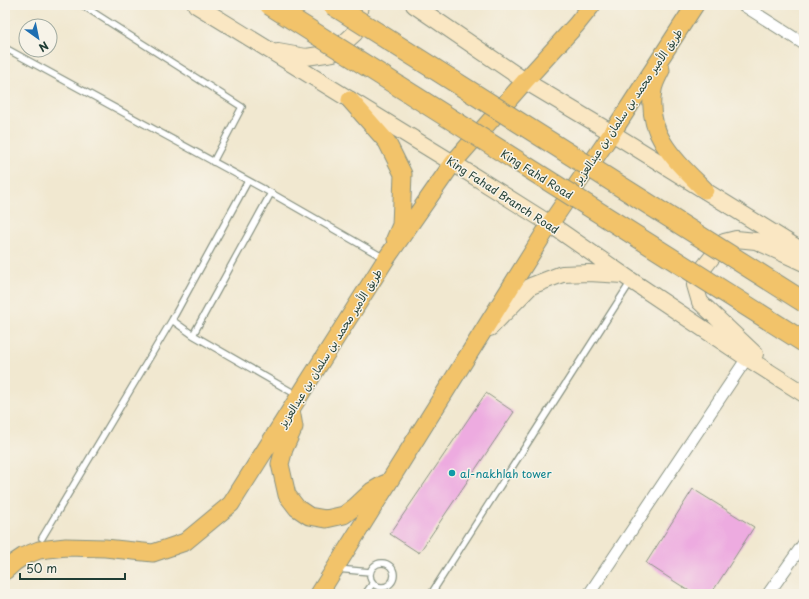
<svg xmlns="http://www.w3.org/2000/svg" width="809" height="599" viewBox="0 0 809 599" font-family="'Playpen Sans','Playpen Sans Arabic',sans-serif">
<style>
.building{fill:#edabe0}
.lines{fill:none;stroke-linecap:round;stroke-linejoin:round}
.lane-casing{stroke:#889282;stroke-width:8}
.street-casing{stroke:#889282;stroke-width:13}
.secondary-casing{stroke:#889282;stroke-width:18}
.primary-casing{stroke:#889282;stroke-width:19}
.lane{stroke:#fff;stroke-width:5.5}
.street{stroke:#fff;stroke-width:11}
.secondary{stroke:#fae7c3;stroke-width:16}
.primary{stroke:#f2c36a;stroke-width:17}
.highway-bridge-casing{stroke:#889282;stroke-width:22;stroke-linecap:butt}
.highway-bridge{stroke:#f2c36a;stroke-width:20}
.culture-dot{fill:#0f9aa8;stroke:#f7f3e8;stroke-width:1.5}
.labels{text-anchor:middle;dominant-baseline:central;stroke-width:3;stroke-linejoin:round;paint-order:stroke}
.street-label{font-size:11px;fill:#1f3d34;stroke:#f7f3e8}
.culture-label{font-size:11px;fill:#0d838f;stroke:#f7f3e8;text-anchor:start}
</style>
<rect width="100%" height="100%" fill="#f7f3e8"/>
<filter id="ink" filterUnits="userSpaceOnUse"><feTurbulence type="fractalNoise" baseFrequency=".025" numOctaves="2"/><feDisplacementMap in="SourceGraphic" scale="8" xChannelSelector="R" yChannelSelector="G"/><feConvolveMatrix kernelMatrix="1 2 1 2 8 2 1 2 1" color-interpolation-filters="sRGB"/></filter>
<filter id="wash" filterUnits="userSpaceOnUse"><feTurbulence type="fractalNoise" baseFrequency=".012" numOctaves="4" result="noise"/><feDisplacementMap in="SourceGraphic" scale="16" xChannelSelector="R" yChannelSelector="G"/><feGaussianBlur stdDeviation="0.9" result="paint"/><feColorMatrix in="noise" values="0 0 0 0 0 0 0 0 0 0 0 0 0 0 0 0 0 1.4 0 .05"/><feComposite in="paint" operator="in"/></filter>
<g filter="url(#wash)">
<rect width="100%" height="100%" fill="#f1e8d0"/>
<g id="blocks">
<path class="building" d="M486,393L514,412L419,553L390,534Z
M693,489L754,527L711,594H694L646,563Z"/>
</g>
</g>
<g filter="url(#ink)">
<use href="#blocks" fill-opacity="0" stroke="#889282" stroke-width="1"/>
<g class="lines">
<defs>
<path id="lane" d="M82,5L242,107L213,162
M5,48L271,193L384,258
M172,320L193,335L297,395
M193,335L271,193
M42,538L172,320L248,181
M370 575a12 12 0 1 1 24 0a12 12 0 1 1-24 0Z
M337,569L370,572
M365,594L373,583
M431,594L630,283"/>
<path id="street" d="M743,5L804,44
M589,594L747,358
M768,594L804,543"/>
<path id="secondary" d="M196,5L453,163L550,224L632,281L747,358L804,394
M414,5L525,81L612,133L804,252
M278,52L306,57L333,53L355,33L360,5
M490,328L531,286L562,274L589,273L623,275
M755,354L700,302L695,285L705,266L724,242L736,239L756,241L804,263"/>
<path id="primary" d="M661,70C658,76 654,83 653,90C645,135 676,161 705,190
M350,100L387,142L403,174L401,225L395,239
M291,410L294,427L284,449L280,464L287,495L297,508L309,516L326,519L344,515L356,506L372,491L384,484
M5,571L15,562L24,556L39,550L66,547L105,548L153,553L185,542L231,504L386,259L453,163L525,81L576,25L592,5
M319,594L550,224L612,133L695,5"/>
</defs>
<use href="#lane" class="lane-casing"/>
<use href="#street" class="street-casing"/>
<use href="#secondary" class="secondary-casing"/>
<use href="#primary" class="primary-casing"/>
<use href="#lane" class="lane"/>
<use href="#street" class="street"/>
<use href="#secondary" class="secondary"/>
<use href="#primary" class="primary"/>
<defs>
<path id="highway-bridge" d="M270,5L804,342
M333,5L804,302"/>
</defs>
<use href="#highway-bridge" class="highway-bridge-casing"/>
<use href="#highway-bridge" class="highway-bridge"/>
</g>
</g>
<circle class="culture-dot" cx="452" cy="473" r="4"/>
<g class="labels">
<g class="street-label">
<text transform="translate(628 106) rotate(-56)">طريق الأمير محمد بن سلمان بن عبدالعزيز</text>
<text transform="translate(537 174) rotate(32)">King Fahd Road</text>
<text transform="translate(503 195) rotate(33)">King Fahad Branch Road</text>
<text transform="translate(330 348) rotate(-58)">طريق الأمير محمد بن سلمان بن عبدالعزيز</text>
</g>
<g class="culture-label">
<text x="460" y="473">al-nakhlah tower</text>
</g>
</g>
<rect width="809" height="599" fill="none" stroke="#f7f3e8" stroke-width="20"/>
<g transform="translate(38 38) rotate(147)"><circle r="19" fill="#f7f3e8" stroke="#a1aaa0"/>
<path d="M0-3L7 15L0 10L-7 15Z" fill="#1f6fb2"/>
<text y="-6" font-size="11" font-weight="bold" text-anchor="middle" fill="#1f3d34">N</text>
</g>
<path d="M20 573v6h105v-6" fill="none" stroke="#1f3d34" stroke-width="2"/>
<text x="26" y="573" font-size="12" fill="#1f3d34" stroke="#f7f3e8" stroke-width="3" paint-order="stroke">50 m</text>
</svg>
